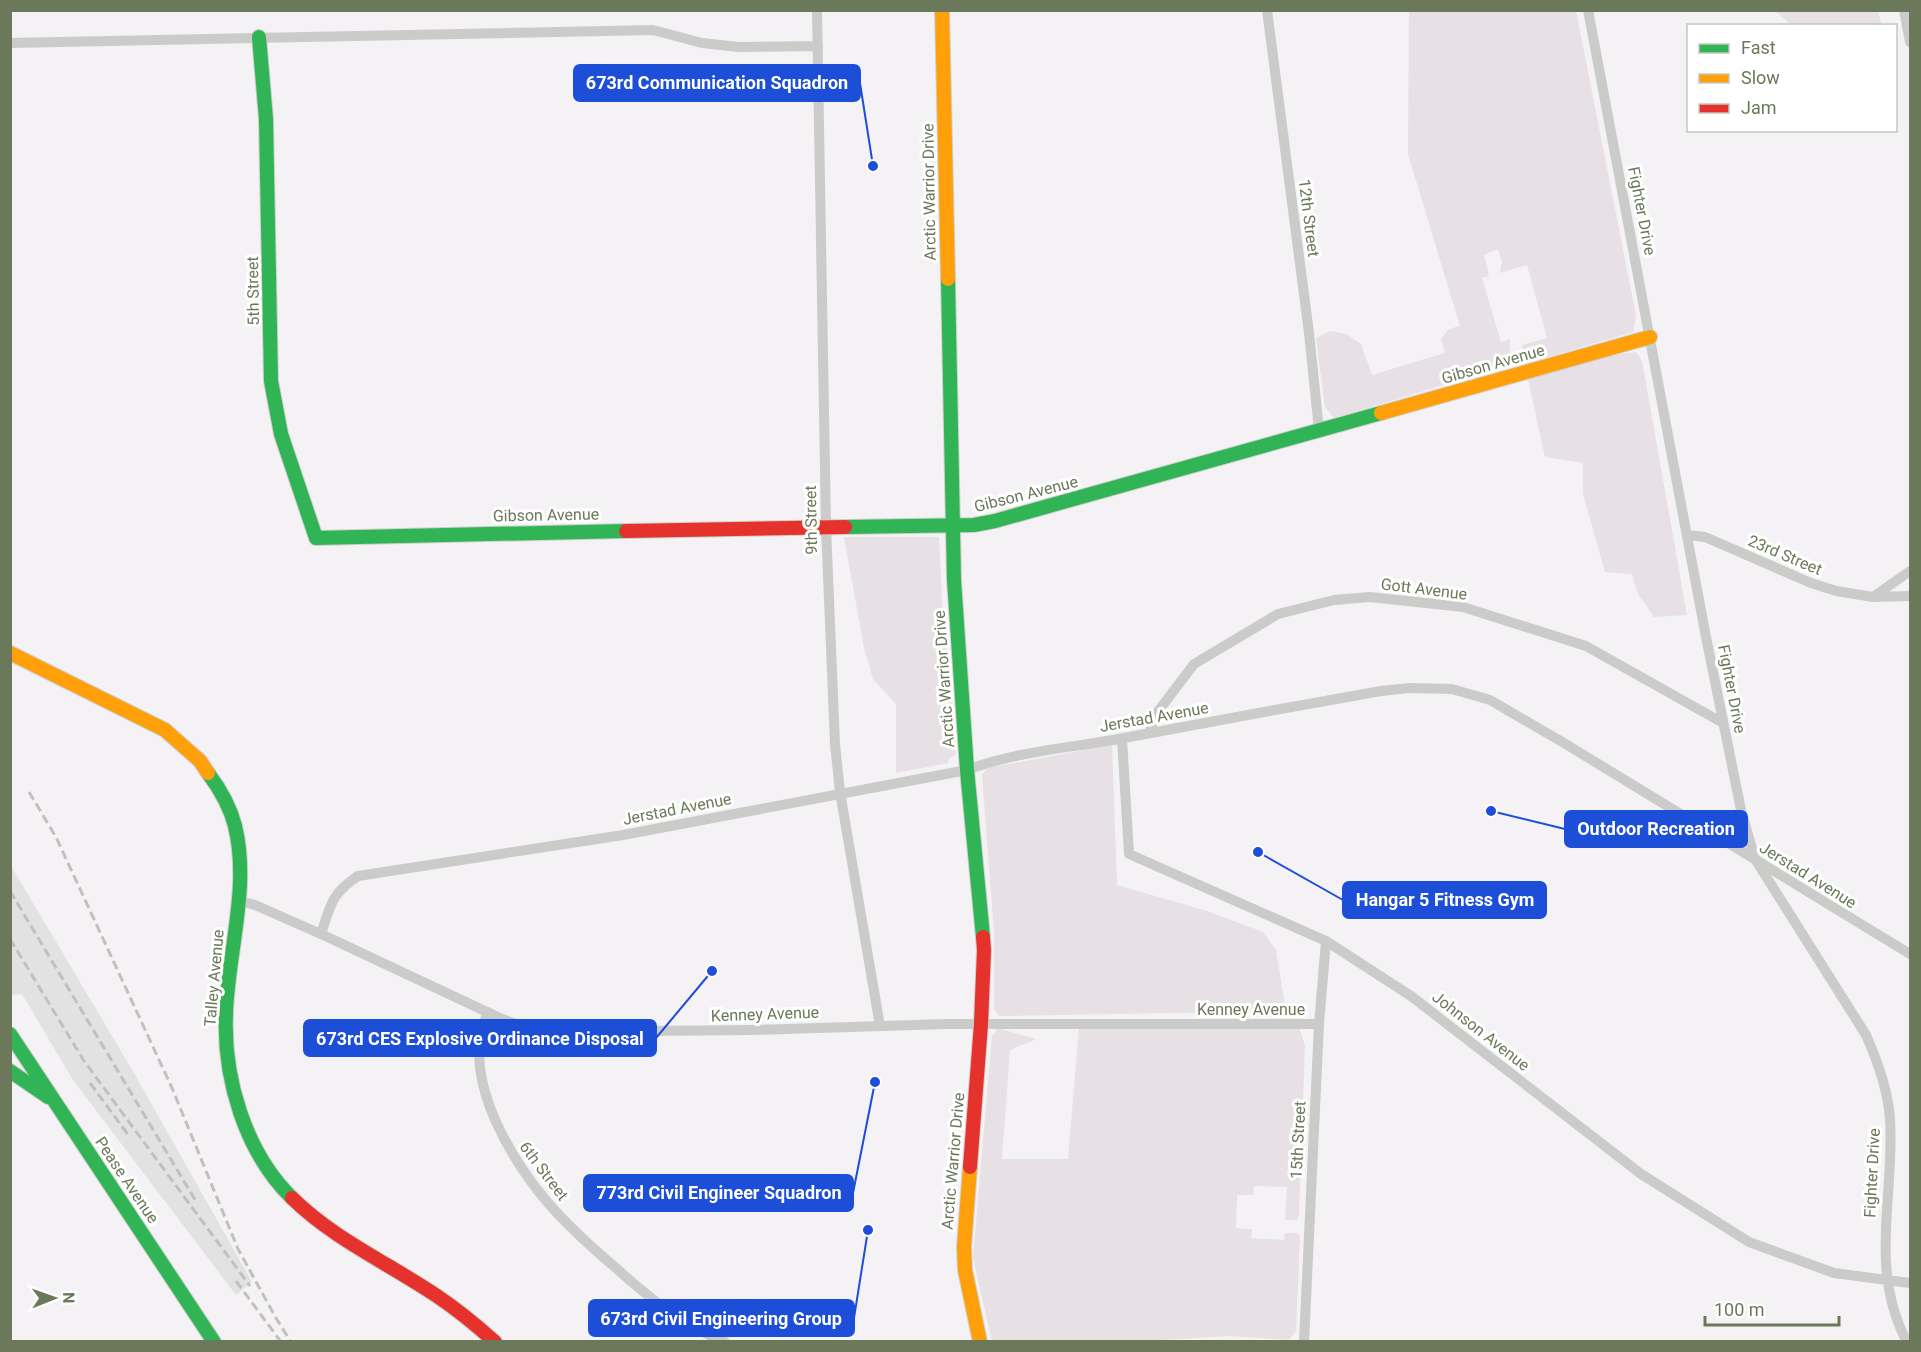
<svg xmlns="http://www.w3.org/2000/svg" width="1921" height="1352" viewBox="0 0 1921 1352" font-family="Roboto,sans-serif">
<style>
.built{fill:#e3e2e2}
.green{fill:#e7e0e4}
.lines{fill:none;stroke-linecap:round;stroke-linejoin:round}
.fast-casing{stroke:#cfd0ce;stroke-width:16}
.slow-casing{stroke:#cfd0ce;stroke-width:16}
.jam-casing{stroke:#cfd0ce;stroke-width:16}
.street{stroke:#cbccca;stroke-width:10}
.fast{stroke:#30b455;stroke-width:14}
.slow{stroke:#ff9f0a;stroke-width:14}
.jam{stroke:#e5322d;stroke-width:14}
.rail{stroke:#c0c1be;stroke-width:3;stroke-dasharray:9 4.5;stroke-linecap:butt}
.labels{text-anchor:middle;dominant-baseline:central;stroke-width:6;stroke-linejoin:round;paint-order:stroke}
.street-label{font-size:16px;fill:#6b795a;stroke:#fff}
.leader{fill:none;stroke:#1d4ed8;stroke-width:2}
.callout-dot{fill:#1d4ed8;stroke:#fff;stroke-width:2}
.callout{fill:#1d4ed8;stroke:#1d4ed8;stroke-width:2}
.callout-label{font-size:18px;text-anchor:middle;font-weight:bold;fill:#fff}
</style>
<rect width="100%" height="100%" fill="#f4f2f4"/>
<path class="built" d="M11,866L134,1073L252,1282L236,1295L73,1080L22,994L11,995Z"/>
<path class="green" d="M1409,11H1576L1636,315L1633,332L1531,362L1525,356L1522,345L1547,338L1527,265L1500,273L1502,262L1498,249L1484,255L1489,276L1482,278L1501,342L1510,339V365L1334,418L1325,407L1316,338L1330,331L1346,334L1361,344L1372,375L1445,353L1441,339L1449,329L1460,326L1408,154Z
M1775,11H1878L1882,25H1792Z
M1636,352L1642,361L1687,615L1654,617L1638,594L1632,574L1605,572L1583,494V463L1545,457L1528,379L1605,356Z
M844,537H939L942,602L956,754L948,760V763L896,773V704L873,679L864,648Z
M1112,745L1117,885L1207,911L1263,932L1276,950L1286,1011L999,1016L994,1009V932L982,775L987,768Z
M1299,1027L1305,1046L1299,1215L1297,1220H1285L1287,1187L1254,1186L1253,1195H1237L1236,1228L1252,1229L1251,1238L1284,1240L1285,1233H1298L1300,1238L1296,1331L1289,1340L1231,1336L1126,1342L992,1341L973,1258L992,1035L996,1032L997,1028L1036,1039L1010,1050L1002,1159H1068L1079,1028Z"/>
<g class="lines">
<defs>
<path id="fast" d="M259,37L266,119L271,381L281,434L316,538L626,531
M948,279L954,580L967,770L983,937
M845,527L974,525L995,521L1381,413
M208,773C220,789 230,806 235,826C250,887 228,952 226,1013C223,1078 245,1152 292,1198
M10,1034L214,1342
M10,1071L48,1097"/>
<path id="slow" d="M942,10L948,279
M1381,413L1650,337
M10,653L165,730L200,761L208,773
M970,1167L964,1247L965,1270L980,1342"/>
<path id="jam" d="M626,531L845,527
M970,1167L981,1024L984,950L983,937
M292,1198C335,1240 388,1263 437,1296C458,1310 476,1325 495,1342"/>
</defs>
<use href="#fast" class="fast-casing"/>
<use href="#slow" class="slow-casing"/>
<use href="#jam" class="jam-casing"/>
<path class="street" d="M817,10L826,527L835,744L840,792L880,1026
M1267,10L1309,333L1319,430
M1588,10L1706,637L1741,810L1755,859L1866,1035C1878,1062 1888,1090 1890,1119C1895,1195 1868,1268 1907,1342
M1904,10L1910,42
M10,43L653,30L702,43L739,47L818,46
M1688,535L1705,537L1811,583L1836,591L1873,597L1910,596
M1873,597L1910,571
M1149,733L1156,714L1194,664L1278,614L1334,600L1370,597L1463,607L1586,646L1723,723
M1122,739L1129,854L1326,941L1411,996L1641,1174L1749,1242L1834,1273L1910,1283
M239,901L255,905L321,934L502,1019L539,1032L751,1030L946,1024H1319
M321,934C331,904 331,894 358,876L623,835L967,770C1017,751 1072,748 1124,738C1210,722 1295,706 1381,691L1409,688L1452,689L1490,700L1564,743L1910,954
M488,1012C472,1049 480,1086 496,1122C525,1185 564,1224 616,1268C649,1298 683,1325 725,1342
M1304,1342L1319,1024L1326,941"/>
<use href="#fast" class="fast"/>
<use href="#slow" class="slow"/>
<use href="#jam" class="jam"/>
<path class="rail" d="M29,792L56,837L172,1088L238,1249L276,1318L291,1342
M10,891L197,1203
M10,939L84,1061L250,1286
M90,1083L129,1136
M236,1281L281,1342"/>
</g>
<g class="labels">
<g class="street-label">
<text transform="translate(929 192) rotate(-91)">Arctic Warrior Drive</text>
<text transform="translate(1642 211) rotate(79)">Fighter Drive</text>
<text transform="translate(1309 218) rotate(83)">12th Street</text>
<text transform="translate(253 291) rotate(-91)">5th Street</text>
<text transform="translate(1493 364) rotate(-16)">Gibson Avenue</text>
<text transform="translate(1026 494) rotate(-14)">Gibson Avenue</text>
<text transform="translate(546 515) rotate(-1)">Gibson Avenue</text>
<text transform="translate(811 520) rotate(-91)">9th Street</text>
<text transform="translate(1785 555) rotate(23)">23rd Street</text>
<text transform="translate(1424 589) rotate(7)">Gott Avenue</text>
<text transform="translate(944 679) rotate(-94)">Arctic Warrior Drive</text>
<text transform="translate(1732 689) rotate(79)">Fighter Drive</text>
<text transform="translate(1154 717) rotate(-10)">Jerstad Avenue</text>
<text transform="translate(677 809) rotate(-11)">Jerstad Avenue</text>
<text transform="translate(1808 875) rotate(32)">Jerstad Avenue</text>
<text transform="translate(214 978) rotate(-85)">Talley Avenue</text>
<text x="1251" y="1009">Kenney Avenue</text>
<text transform="translate(765 1014) rotate(-2)">Kenney Avenue</text>
<text transform="translate(1481 1031) rotate(38)">Johnson Avenue</text>
<text transform="translate(1298 1140) rotate(-87)">15th Street</text>
<text transform="translate(953 1161) rotate(-85)">Arctic Warrior Drive</text>
<text transform="translate(544 1171) rotate(53)">6th Street</text>
<text transform="translate(1872 1173) rotate(-87)">Fighter Drive</text>
<text transform="translate(127 1180) rotate(56)">Pease Avenue</text>
</g>
</g>
<path class="leader" d="M873 166L860 83M1491 811L1565 829M1258 852L1343 900M712 971L656 1038M875 1082L853 1193M868 1230L854 1318"/>
<g class="callout-dot">
<circle cx="873" cy="166" r="6"/>
<circle cx="1491" cy="811" r="6"/>
<circle cx="1258" cy="852" r="6"/>
<circle cx="712" cy="971" r="6"/>
<circle cx="875" cy="1082" r="6"/>
<circle cx="868" cy="1230" r="6"/>
</g>
<g class="callout">
<rect x="574" y="65" width="286" height="36" rx="6"/>
<rect x="1565" y="811" width="182" height="36" rx="6"/>
<rect x="1343" y="882" width="203" height="36" rx="6"/>
<rect x="304" y="1020" width="352" height="36" rx="6"/>
<rect x="584" y="1175" width="269" height="36" rx="6"/>
<rect x="589" y="1300" width="265" height="36" rx="6"/>
</g>
<g class="callout-label">
<text x="717" y="89">673rd Communication Squadron</text>
<text x="1656" y="835">Outdoor Recreation</text>
<text x="1445" y="906">Hangar 5 Fitness Gym</text>
<text x="480" y="1045">673rd CES Explosive Ordinance Disposal</text>
<text x="719" y="1199">773rd Civil Engineer Squadron</text>
<text x="721" y="1325">673rd Civil Engineering Group</text>
</g>
<rect width="1921" height="1352" fill="none" stroke="#6b795a" stroke-width="24"/>
<rect x="1687" y="24" width="210" height="108" fill="#ffffff" stroke="#c4c9bd" stroke-width="1.5"/>
<rect x="1699" y="44" width="30" height="9" fill="#30b455" stroke="#c4c9bd" stroke-width="1.5"/>
<text x="1741" y="54" font-size="18" fill="#6b795a">Fast</text>
<rect x="1699" y="74" width="30" height="9" fill="#ff9f0a" stroke="#c4c9bd" stroke-width="1.5"/>
<text x="1741" y="84" font-size="18" fill="#6b795a">Slow</text>
<rect x="1699" y="104" width="30" height="9" fill="#e5322d" stroke="#c4c9bd" stroke-width="1.5"/>
<text x="1741" y="114" font-size="18" fill="#6b795a">Jam</text>
<g transform="translate(54 1298) rotate(89)" stroke="#ffffff" stroke-width="4.5" paint-order="stroke">
<path d="M0-4.5L10 22L0 15L-10 22Z" fill="#6b795a"/>
<text y="-9" font-size="16" font-weight="bold" text-anchor="middle" fill="#6b795a">N</text>
</g>
<path d="M1705 1316v9h134v-9" fill="none" stroke="#6b795a" stroke-width="3"/>
<text x="1714" y="1316" font-size="18" fill="#6b795a" stroke="#ffffff" stroke-width="4.5" paint-order="stroke">100 m</text>
</svg>
